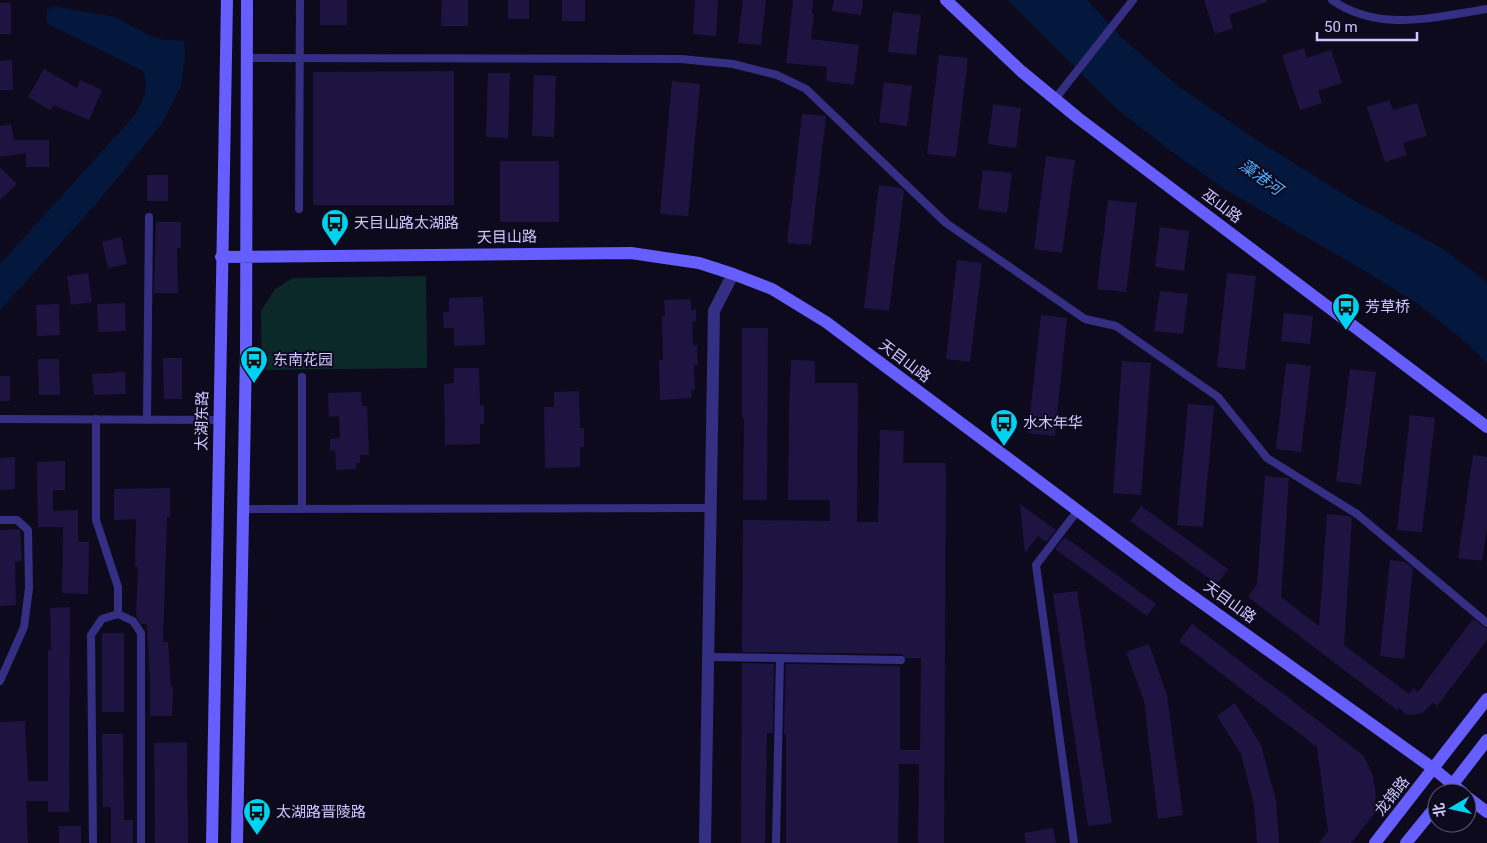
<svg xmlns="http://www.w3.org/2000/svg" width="1487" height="843" viewBox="0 0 1487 843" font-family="Roboto,'Noto Sans SC',sans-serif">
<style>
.green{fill:#0c2929}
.water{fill:#04173d}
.building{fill:#1e1441}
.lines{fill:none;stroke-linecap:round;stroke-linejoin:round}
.lane{stroke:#352f83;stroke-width:8}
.street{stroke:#352f83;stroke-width:12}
.secondary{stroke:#665eff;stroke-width:12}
.labels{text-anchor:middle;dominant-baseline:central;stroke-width:4;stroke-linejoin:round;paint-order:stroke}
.street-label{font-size:15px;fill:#cfc7ff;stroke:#0e0a1e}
.poi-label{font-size:15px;fill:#cfc7ff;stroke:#0e0a1e;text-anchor:start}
.water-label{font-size:16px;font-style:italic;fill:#55acff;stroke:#0e0a1e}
</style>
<rect width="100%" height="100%" fill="#0e0a1e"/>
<path class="green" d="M426,276L427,368L262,370L261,311L275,289L293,278Z"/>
<path class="water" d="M1008,0H1087L1124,40L1178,86L1255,139L1350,198L1441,248L1477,274L1487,283V364L1469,345L1421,306L1373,276L1226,190L1171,151L1117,109Z
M53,6L115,17L150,36L166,40L184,41L185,55L181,85L161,125L95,205L0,310V264L134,116C143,102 150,87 143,71L48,24L46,18L47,10Z"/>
<path class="building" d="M320,0H347V25H320Z
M442,0H468V26H441Z
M508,0H529V19H508Z
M562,0H585V21H562Z
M695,0H718L716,36L693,34Z
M743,0H766L761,45L738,43Z
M793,0H813L812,14H814L811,39L859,45L854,85L826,81L827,67L786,63Z
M834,0H863L861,15L832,11Z
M1204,0H1267V2L1229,15L1233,28L1215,34Z
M0,3H11V34H0Z
M893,12L921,15L916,55L888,52Z
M1304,48L1307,58L1331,50L1342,83L1318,91L1322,103L1300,110L1282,55Z
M939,55L968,58L956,157L927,154Z
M12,60L13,90H0V61Z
M44,69L77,88L80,80L102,90L89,120L54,105L50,110L28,97Z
M454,71V205H313V72Z
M488,73H510L508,138L486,137Z
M534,75L556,76L554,137L532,136Z
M672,81L700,84L688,216L660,214Z
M884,82L912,86L907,126L879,122Z
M1389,100L1393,110L1417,103L1427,136L1403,143L1407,155L1385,162L1367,107Z
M993,104L1021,108L1016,148L988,144Z
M802,114L826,116L811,245L787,243Z
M11,124L14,140H49V167H26V153L0,157V126Z
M1046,156L1075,160L1062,253L1034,249Z
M500,161H559V222H500Z
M0,167L17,184L0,200Z
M983,170L1012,173L1007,213L978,209Z
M147,175H168V201H147Z
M879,185L901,188L904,191L889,311L864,308Z
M1108,200L1137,203L1126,292L1097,289Z
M156,222H181V248H177L178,293H154Z
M1160,227L1189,231L1184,271L1155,267Z
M121,237L127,264L108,268L102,242Z
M957,260L982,263L970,362L946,359Z
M88,273L92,302L71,305L67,276Z
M1227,273L1256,276L1245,370L1217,367Z
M1160,291L1188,294L1183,334L1154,331Z
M483,297L485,345L454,346V328H444L443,312H449V298Z
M691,299V310H696V321L692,322L693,345H697L698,365H694L695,390H691L692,398L660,400L659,360H663L662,316H665L664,300Z
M125,303L126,331L98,332L97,304Z
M59,304L60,335L37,336L36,305Z
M1284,313L1313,316L1310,344L1281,341Z
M1041,315L1067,318L1055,436L1028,433Z
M742,328H768L767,500H743L744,418H742Z
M163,358H182V399H164Z
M38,359H59L60,395H39Z
M791,360L815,361V383H858L857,522H878L880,430L904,431L903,463H946L944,843H918L919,764H899L898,843H786V734H784L786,664L900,666V750H920L921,658H906L901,654L742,652L743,520L830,521V500H788L789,410Z
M1122,361L1151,363L1141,495L1113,493Z
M1286,363L1311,366L1301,452L1276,449Z
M454,368H479L480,405H484V424H480V444L445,445L444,384L454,383Z
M1350,369L1376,372L1361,485L1336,481Z
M125,372L126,394L94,395L92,374Z
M0,376H10V401H0Z
M579,391L580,428H584V447H580V467L545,468L544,407H554V392Z
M361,392L362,406H367L369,455H360V463H356V469L336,470L335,450L330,451V439L340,438L339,416L329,417L328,393Z
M1188,404L1214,406L1203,527L1177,525Z
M1410,415L1435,418L1422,532L1397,530Z
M1473,455L1487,457V528L1482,561L1458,558Z
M15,457V489L0,490V458Z
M65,461V490H53V511L78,510V542H89L88,594L62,593L63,527H38L37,462Z
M1265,476L1289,478L1281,597L1319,626L1327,514L1349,516L1352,518L1344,645L1409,694L1413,688L1418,692L1473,619L1487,629V640L1437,706L1433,702L1423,713L1412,715L1406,714L1399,708L1397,710L1248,597L1257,584Z
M170,488V517H167L163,642H168L171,687H173L172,716H150V680L147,624H141L136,616L138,567H135L136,519L114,520V489Z
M1020,504L1056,530L1046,542L1038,536L1025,553Z
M1141,506L1228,569L1217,584L1130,521Z
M19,529L20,531L22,561L15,562L16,605L0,606V530Z
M1065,537L1156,604L1147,616L1055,549Z
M1390,560L1405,562L1413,568L1404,659L1380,656Z
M1077,591L1112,823L1088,826L1053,594Z
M70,607L69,812H48V801H26L28,843H0V722L25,721L28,781H48V650H51L50,608Z
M1192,624L1364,756L1373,776L1376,796L1374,814L1351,843H1319L1328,831L1317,747L1179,641Z
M102,633H124V712H102Z
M1149,644L1167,695L1183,815L1158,819L1144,701L1126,652Z
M742,663L774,664L773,733H767L765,843H741Z
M1235,703L1261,745L1276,801L1279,843H1257L1254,805L1241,754L1217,716Z
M102,734H123L124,820H133V843H111V807H103Z
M187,742L188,843H155L154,743Z
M59,826H81V843H59Z
M1053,828L1056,843H1026L1024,833Z"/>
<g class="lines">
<path class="lane" d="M1332,0C1379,33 1435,17 1487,9
M246,58L681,59L733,64L777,75L806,89L946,223L1085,319L1116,326L1218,397L1267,458L1357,514L1487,623
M1055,99L1133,0
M299,209L300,0
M0,419L219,420
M96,419V520L118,587V614
M147,420L149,217
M243,509L711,508
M302,509V377
M0,520H17L28,530L29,588L24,627L0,681
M708,657L901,660
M93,843L91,635L102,619L118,614L133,621L141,633V843
M776,843L780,658
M1074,843L1036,565L1078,510"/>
<path class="street" d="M705,843L714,311L733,274"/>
<path class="secondary" d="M946,0L1021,71L1078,118L1487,427
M221,257L631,253L699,263L733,274L772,289L826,322L1177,585L1434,769L1463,793
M1446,793L1487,740
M1467,797L1487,812
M212,843L227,0
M237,843L246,353L247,0
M1375,843L1487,699
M1406,843L1437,805"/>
</g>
<defs>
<symbol id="bus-pin" viewBox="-11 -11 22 30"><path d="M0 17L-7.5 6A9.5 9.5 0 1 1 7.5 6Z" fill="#00d3f2" stroke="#0e0a1e"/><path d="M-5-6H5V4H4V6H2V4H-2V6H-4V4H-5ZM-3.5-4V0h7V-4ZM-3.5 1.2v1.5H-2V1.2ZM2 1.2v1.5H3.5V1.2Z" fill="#111"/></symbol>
</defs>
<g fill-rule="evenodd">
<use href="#bus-pin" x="319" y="207" width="32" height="43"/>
<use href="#bus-pin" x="1330" y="291" width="32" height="43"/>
<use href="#bus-pin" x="238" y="344" width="32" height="43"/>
<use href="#bus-pin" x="988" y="407" width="32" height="43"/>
<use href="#bus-pin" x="241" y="796" width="32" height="43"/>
</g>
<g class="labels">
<g class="street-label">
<text transform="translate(1222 206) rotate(37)">巫山路</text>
<text transform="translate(507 237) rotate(-1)">天目山路</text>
<text transform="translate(905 361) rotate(37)">天目山路</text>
<text transform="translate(202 421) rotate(-89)">太湖东路</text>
<text transform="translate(1230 602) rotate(36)">天目山路</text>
<text transform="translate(1392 796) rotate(-51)">龙锦路</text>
</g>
<g class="poi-label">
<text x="354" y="223">天目山路太湖路</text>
<text x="1365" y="307">芳草桥</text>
<text x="273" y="360">东南花园</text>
<text x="1023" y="423">水木年华</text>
<text x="276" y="812">太湖路晋陵路</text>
</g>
<g class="water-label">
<text transform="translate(1261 177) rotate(36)">藻港河</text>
</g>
</g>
<g transform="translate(1452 808) rotate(261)"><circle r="24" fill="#0e0a1e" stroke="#5b5678"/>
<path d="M0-4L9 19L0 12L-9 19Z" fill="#00d3f2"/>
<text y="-8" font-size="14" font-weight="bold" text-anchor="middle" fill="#cfc7ff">北</text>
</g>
<path d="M1317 32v8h100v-8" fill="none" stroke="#cfc7ff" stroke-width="2.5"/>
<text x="1324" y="32" font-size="15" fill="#cfc7ff" stroke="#0e0a1e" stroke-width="4" paint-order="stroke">50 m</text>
</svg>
